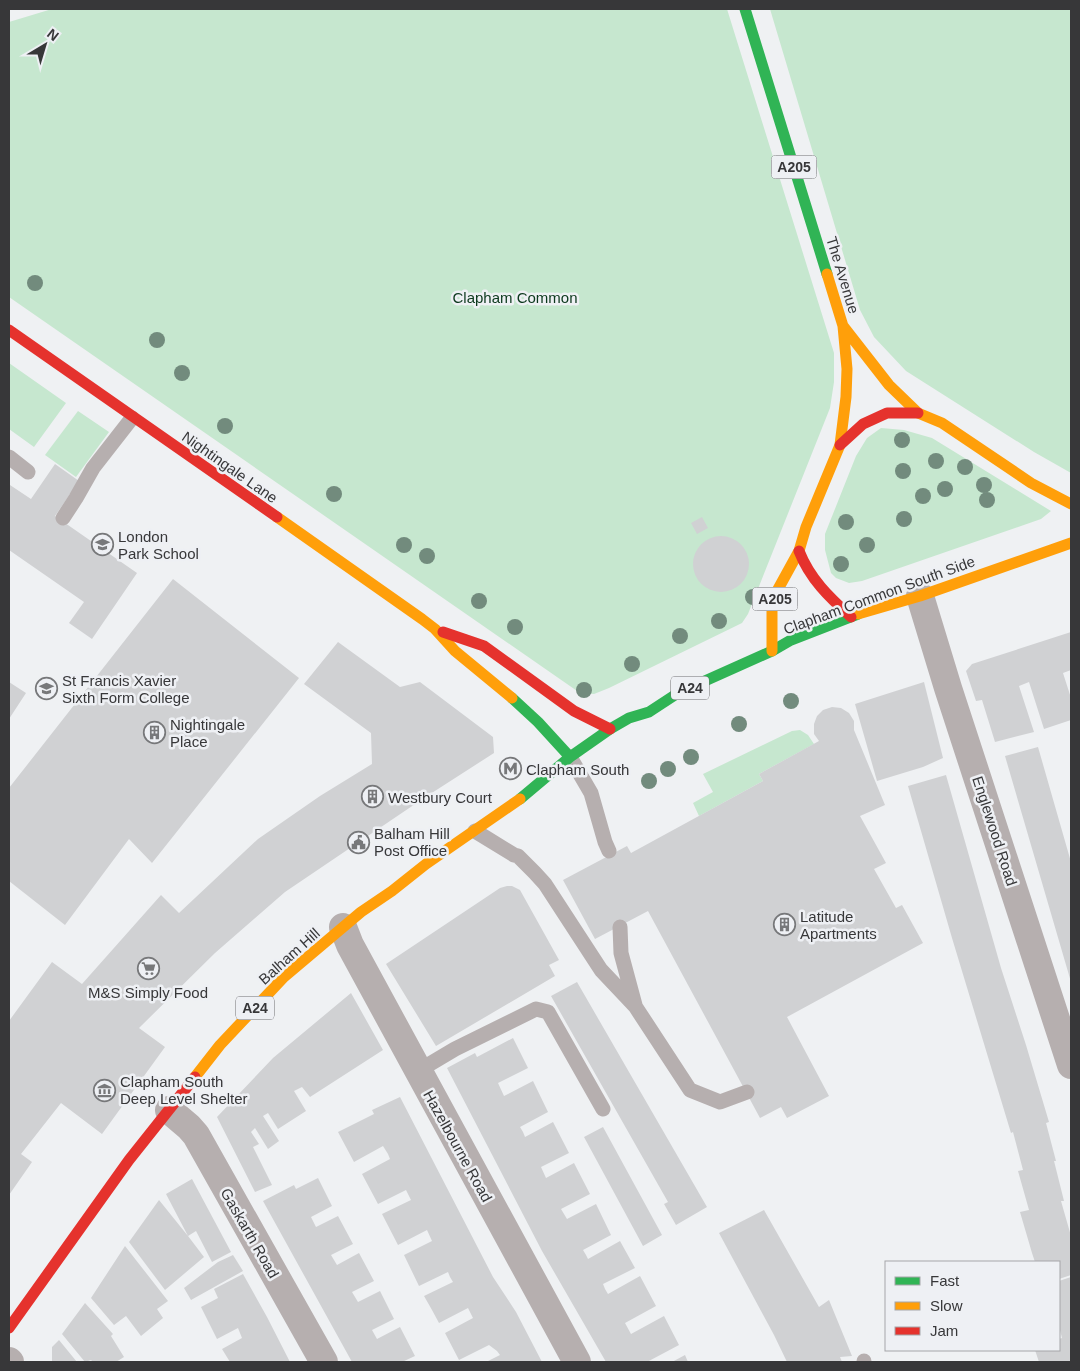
<svg xmlns="http://www.w3.org/2000/svg" width="1080" height="1371" viewBox="0 0 1080 1371" font-family="Helvetica,sans-serif">
<style>
.green{fill:#c6e7cf}
.building{fill:#d0d1d3}
.lines{fill:none;stroke-linecap:round;stroke-linejoin:round}
.lane{stroke:#b6afaf;stroke-width:15}
.street{stroke:#b6afaf;stroke-width:28}
.fast{stroke:#30b455;stroke-width:11}
.slow{stroke:#ff9f0a;stroke-width:11}
.jam{stroke:#e5322d;stroke-width:11}
.tree{fill:#728b7d}
.labels{text-anchor:middle;dominant-baseline:central;stroke-width:5;stroke-linejoin:round;paint-order:stroke}
.shield{fill:#eef0f4;stroke:#6e6e71;stroke-width:1}
.shield-label{font-size:14px;font-weight:bold;fill:#373739}
.street-label{font-size:15px;fill:#373739;stroke:#eef0f4}
.park-label{font-size:15px;fill:#0b381c;stroke:#eef0f4}
.poi-label{font-size:15px;fill:#373739;stroke:#eef0f4;text-anchor:start}
</style>
<rect width="100%" height="100%" fill="#eff1f3"/>
<path class="green" d="M52,9H727L834,353V382L830,408L748,614L742,623L609,688L594,694L580,693L9,297V22Z
M770,9H1071V473L1034,452L906,371L874,337L860,310Z
M9,363L66,403L34,447L9,429Z
M78,411L109,432L76,477L45,455Z
M881,428L904,430L932,438L1051,511L1041,519L862,581L849,583L836,578L831,573L825,550V534L856,456L867,438Z
M800,730L808,735L814,744L759,774L763,781L699,816L693,803L713,792L703,774L792,731Z"/>
<path class="building" d="M55,464L79,481L55,516L137,573L92,639L69,623L84,602L9,550V487L10,485L31,499Z
M702,517L708,528L697,534L691,523Z
M693 564a28 28 0 1 1 56 0a28 28 0 1 1-56 0Z
M173,579L299,678L152,863L129,839L65,925L9,881V788Z
M1071,632V670L1063,673L1071,698V720L1044,729L1029,682L1019,686L1034,732L995,742L982,700L976,701L966,671L972,664Z
M338,642L400,687L420,682L493,737L494,753L424,798L285,892L215,953L139,1028L165,1047L102,1134L61,1103L21,1154L32,1162L9,1195V1021L52,962L82,984L161,895L179,913L258,839L320,796L372,764L371,733L304,684Z
M9,682L26,693L9,719Z
M924,682L943,758L923,767L877,781L855,704Z
M832,707L841,708L849,713L854,721V730L885,805L860,816L886,863L874,869L896,908L902,905L923,943L787,1017L829,1096L787,1118L781,1107L760,1118L648,911L595,939L563,880L627,846L631,853L763,781L759,774L819,741L814,734V724L817,716L823,710Z
M1038,747L1071,862V982L1005,756Z
M946,775L1001,968L1026,1045L1049,1122L1046,1123L1056,1161H1054L1064,1201H1061L1071,1236V1275L1059,1279V1262H1035L1032,1253L1020,1212L1029,1210L1018,1171L1023,1170L1013,1132L1011,1133L952,938L908,786Z
M507,886H512L520,890L559,960L549,965L555,976L436,1046L386,964L500,888Z
M577,982L707,1207L676,1225L664,1204L668,1202L551,996Z
M351,993L383,1050L310,1097L302,1087L294,1091L306,1111L278,1129L268,1113L263,1116L279,1141L268,1149L255,1128L251,1132L259,1144L253,1147L272,1185L255,1192L217,1117L273,1058Z
M513,1038L528,1068L498,1083L504,1096L533,1081L548,1112L520,1127L523,1132L525,1137L553,1122L569,1153L541,1167L546,1178L574,1163L590,1194L561,1209L567,1219L596,1204L611,1235L583,1250L586,1255L588,1259L620,1241L635,1268L603,1284L605,1289L608,1294L640,1276L656,1306L625,1323L631,1334L664,1316L679,1345L647,1362H606L542,1251L447,1068L475,1053L477,1057Z
M400,1097L493,1277L516,1312L542,1362H486L500,1355L497,1351L489,1345L459,1360L445,1333L473,1318L468,1308L439,1323L432,1310L424,1296L453,1282L450,1277L448,1272L419,1286L404,1255L432,1241L427,1230L398,1245L382,1214L411,1200L406,1190L378,1204L362,1174L390,1159L388,1154L383,1146L354,1162L338,1132L374,1114L372,1110Z
M603,1127L662,1235L643,1246L584,1137Z
M318,1178L332,1206L311,1217L316,1227L338,1216L353,1244L331,1255L337,1265L359,1253L374,1281L352,1292L358,1302L380,1291L394,1319L372,1330L377,1339L400,1327L415,1356L402,1362H352L263,1201L294,1185L296,1189Z
M192,1179L231,1252L212,1262L196,1231L188,1236L204,1257L165,1290L129,1242L159,1200L188,1236L166,1194Z
M764,1210L819,1307L829,1300L852,1356L840,1357L842,1362H787L774,1335L719,1233Z
M125,1246L168,1301L157,1309L163,1318L141,1336L126,1316L114,1325L91,1298Z
M233,1255L243,1271L191,1300L184,1288L218,1262Z
M243,1274L267,1317L290,1362H230L222,1349L242,1338L238,1328L217,1339L201,1307L218,1298L214,1289Z
M1071,1277V1362H1039L1035,1350H1059V1339L1062,1338L1059,1326V1281Z
M85,1303L113,1334L111,1336L124,1357L116,1362H93L91,1360L85,1362L62,1334Z
M59,1340L77,1362H52V1347Z
M685,1355L688,1362H672Z"/>
<g class="lines">
<path class="lane" d="M9,457L28,472
M63,518L76,498L93,468L132,418
M570,757L591,793L605,842L609,851
M475,831L514,855L518,856L535,873L545,884L601,970L635,1006L690,1090L720,1102L747,1092
M620,927L621,953L635,1005
M418,1071L455,1049L536,1009L548,1012L603,1109
M864,1361V1362"/>
<path class="street" d="M920,596L948,688L1071,1065
M343,927L350,945L577,1362
M169,1110L189,1127L196,1135L324,1362
M9,1361L10,1362"/>
<path class="fast" d="M745,9L827,274
M512,698L538,722L570,757
M520,799L570,757L610,729L629,718L649,712L678,693L772,651L791,640L858,614"/>
<path class="slow" d="M827,274L843,326L889,385L918,413L942,423L1031,483L1071,504
M277,517L422,619L435,629L455,651L512,698
M858,614L920,596L1071,543
M772,651V609L777,591L799,551L806,527L840,445L846,397L847,369L843,326
M195,1077L220,1045L284,977L361,912L392,891L426,864L520,799"/>
<path class="jam" d="M9,330L277,517
M840,445L863,424L887,413H918
M799,551C810,579 829,597 851,617
M443,632L484,646L574,711L610,729
M9,1328L129,1160L195,1077"/>
</g>
<g class="tree">
<circle cx="35" cy="283" r="8"/>
<circle cx="157" cy="340" r="8"/>
<circle cx="182" cy="373" r="8"/>
<circle cx="225" cy="426" r="8"/>
<circle cx="902" cy="440" r="8"/>
<circle cx="936" cy="461" r="8"/>
<circle cx="965" cy="467" r="8"/>
<circle cx="903" cy="471" r="8"/>
<circle cx="984" cy="485" r="8"/>
<circle cx="945" cy="489" r="8"/>
<circle cx="334" cy="494" r="8"/>
<circle cx="923" cy="496" r="8"/>
<circle cx="987" cy="500" r="8"/>
<circle cx="904" cy="519" r="8"/>
<circle cx="846" cy="522" r="8"/>
<circle cx="404" cy="545" r="8"/>
<circle cx="867" cy="545" r="8"/>
<circle cx="427" cy="556" r="8"/>
<circle cx="841" cy="564" r="8"/>
<circle cx="753" cy="597" r="8"/>
<circle cx="479" cy="601" r="8"/>
<circle cx="719" cy="621" r="8"/>
<circle cx="515" cy="627" r="8"/>
<circle cx="680" cy="636" r="8"/>
<circle cx="632" cy="664" r="8"/>
<circle cx="584" cy="690" r="8"/>
<circle cx="791" cy="701" r="8"/>
<circle cx="739" cy="724" r="8"/>
<circle cx="691" cy="757" r="8"/>
<circle cx="668" cy="769" r="8"/>
<circle cx="649" cy="781" r="8"/>
</g>
<defs>
<symbol id="school-ring" viewBox="-11 -11 22 22"><circle r="9.5" fill="#eef0f4" stroke="#77787a" stroke-width="1.5"/><path d="M0-5L7-2L0 1L-7-2ZM-4 1L0 2.5L4 1V4Q0 6-4 4Z" fill="#77787a"/></symbol>
<symbol id="university-ring" viewBox="-11 -11 22 22"><circle r="9.5" fill="#eef0f4" stroke="#77787a" stroke-width="1.5"/><path d="M0-5L7-2L0 1L-7-2ZM-4 1L0 2.5L4 1V4Q0 6-4 4Z" fill="#77787a"/></symbol>
<symbol id="building-ring" viewBox="-11 -11 22 22"><circle r="9.5" fill="#eef0f4" stroke="#77787a" stroke-width="1.5"/><path d="M-4-6H4V6H1V3H-1V6H-4ZM-2.5-4.3h1.7v1.8h-1.7ZM.8-4.3h1.7v1.8H.8ZM-2.5-1h1.7V.8h-1.7ZM.8-1h1.7V.8H.8Z" fill="#77787a"/></symbol>
<symbol id="metro-ring" viewBox="-11 -11 22 22"><circle r="9.5" fill="#eef0f4" stroke="#77787a" stroke-width="1.5"/><path d="M-5.5 5V-5H-3L0 0L3-5H5.5V5H3V-.5L0 4L-3-.5V5Z" fill="#77787a"/></symbol>
<symbol id="civic-ring" viewBox="-11 -11 22 22"><circle r="9.5" fill="#eef0f4" stroke="#77787a" stroke-width="1.5"/><path d="M-.6-6.5H3V-4.5H.6V-3L4-1V1h2V6H-6V1h2V-1L-.6-3ZM-1.2 2.5V6h2.4V2.5Z" fill="#77787a"/></symbol>
<symbol id="supermarket-ring" viewBox="-11 -11 22 22"><circle r="9.5" fill="#eef0f4" stroke="#77787a" stroke-width="1.5"/><path d="M-6-5.5h2.5l.6 2H6L4.5 2H-2.5L-4.4-4H-6ZM-1.5 3.2a1.3 1.3 0 1 0 .1 0ZM3 3.2a1.3 1.3 0 1 0 .1 0Z" fill="#77787a"/></symbol>
<symbol id="museum-ring" viewBox="-11 -11 22 22"><circle r="9.5" fill="#eef0f4" stroke="#77787a" stroke-width="1.5"/><path d="M0-6L6-3V-2H-6V-3ZM-5-1h2V3h-2ZM-1-1h2V3h-2ZM3-1h2V3H3ZM-6 4H6V6H-6Z" fill="#77787a"/></symbol>
</defs>
<g fill-rule="evenodd">
<use href="#school-ring" x="90" y="532" width="25" height="25"/>
<use href="#university-ring" x="34" y="676" width="25" height="25"/>
<use href="#building-ring" x="142" y="720" width="25" height="25"/>
<use href="#metro-ring" x="498" y="756" width="25" height="25"/>
<use href="#building-ring" x="360" y="784" width="25" height="25"/>
<use href="#civic-ring" x="346" y="830" width="25" height="25"/>
<use href="#building-ring" x="772" y="912" width="25" height="25"/>
<use href="#supermarket-ring" x="136" y="956" width="25" height="25"/>
<use href="#museum-ring" x="92" y="1078" width="25" height="25"/>
</g>
<g class="labels">
<g class="shield">
<rect x="771.5" y="155.5" width="45" height="23" rx="4"/>
<rect x="752.5" y="587.5" width="45" height="23" rx="4"/>
<rect x="671" y="676.5" width="38" height="23" rx="4"/>
<rect x="236" y="996.5" width="38" height="23" rx="4"/>
</g>
<g class="shield-label">
<text x="794" y="167">A205</text>
<text x="775" y="599">A205</text>
<text x="690" y="688">A24</text>
<text x="255" y="1008">A24</text>
</g>
<g class="street-label">
<text transform="translate(843 275) rotate(73)">The Avenue</text>
<text transform="translate(230 467) rotate(35)">Nightingale Lane</text>
<text transform="translate(879 595) rotate(-20)">Clapham Common South Side</text>
<text transform="translate(995 831) rotate(72)">Englewood Road</text>
<text transform="translate(289 956) rotate(-42)">Balham Hill</text>
<text transform="translate(458 1146) rotate(61)">Hazelbourne Road</text>
<text transform="translate(250 1233) rotate(60)">Gaskarth Road</text>
</g>
<g class="park-label">
<text x="515" y="297">Clapham Common</text>
</g>
<g class="poi-label">
<text x="118" y="536">London<tspan x="118" dy="17">Park School</tspan></text>
<text x="62" y="680">St Francis Xavier<tspan x="62" dy="17">Sixth Form College</tspan></text>
<text x="170" y="724">Nightingale<tspan x="170" dy="17">Place</tspan></text>
<text x="526" y="769">Clapham South</text>
<text x="388" y="797">Westbury Court</text>
<text x="374" y="833">Balham Hill<tspan x="374" dy="17">Post Office</tspan></text>
<text x="800" y="916">Latitude<tspan x="800" dy="17">Apartments</tspan></text>
<text x="148" y="992" text-anchor="middle">M&amp;S Simply Food</text>
<text x="120" y="1081">Clapham South<tspan x="120" dy="17">Deep Level Shelter</tspan></text>
</g>
</g>
<rect width="1080" height="1371" fill="none" stroke="#373739" stroke-width="20"/>
<rect x="885" y="1261" width="175" height="90" fill="#eef0f4" stroke="#a5a6a9"/>
<rect x="895" y="1277" width="25" height="8" fill="#30b455" stroke="#a5a6a9"/>
<text x="930" y="1286" font-size="15" fill="#373739">Fast</text>
<rect x="895" y="1302" width="25" height="8" fill="#ff9f0a" stroke="#a5a6a9"/>
<text x="930" y="1311" font-size="15" fill="#373739">Slow</text>
<rect x="895" y="1327" width="25" height="8" fill="#e5322d" stroke="#a5a6a9"/>
<text x="930" y="1336" font-size="15" fill="#373739">Jam</text>
<g transform="translate(45 45) rotate(38)" stroke="#eef0f4" stroke-width="4" paint-order="stroke">
<path d="M0-4L9 19L0 12L-9 19Z" fill="#373739"/>
<text y="-8" font-size="14" font-weight="bold" text-anchor="middle" fill="#373739">N</text>
</g>
</svg>
